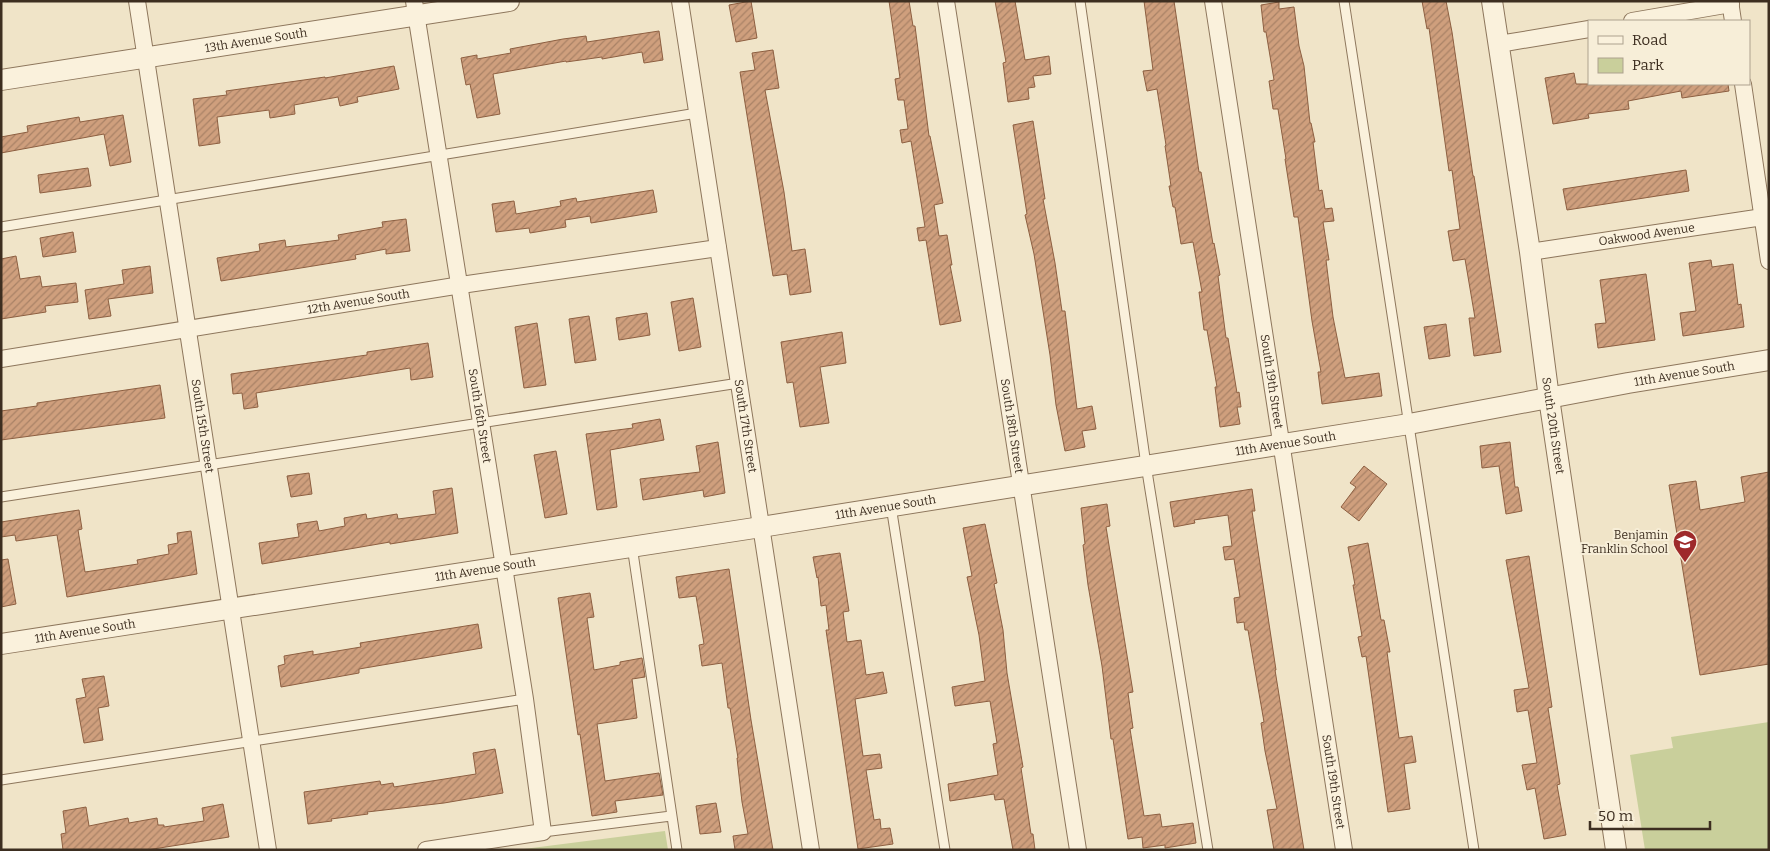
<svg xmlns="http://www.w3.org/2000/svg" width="1770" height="851" viewBox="0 0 1770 851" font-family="Bitter,serif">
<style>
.park{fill:#c9cf9b}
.building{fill:url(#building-hatch);stroke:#8d5f41}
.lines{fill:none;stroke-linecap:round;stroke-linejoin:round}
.service-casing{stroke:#8d765c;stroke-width:11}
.minor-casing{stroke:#8d765c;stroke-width:18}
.tertiary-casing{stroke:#8d765c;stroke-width:22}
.service{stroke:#faf1dc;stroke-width:9}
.minor{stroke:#faf1dc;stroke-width:16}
.tertiary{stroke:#faf1dc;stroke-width:20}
.labels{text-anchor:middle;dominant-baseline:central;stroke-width:4;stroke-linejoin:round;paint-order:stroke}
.street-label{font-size:12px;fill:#3d2e20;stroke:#f7eed8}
.poi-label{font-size:12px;fill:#3d2e20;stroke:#f7eed8;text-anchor:end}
</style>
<defs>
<pattern id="building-hatch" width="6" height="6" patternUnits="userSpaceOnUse" patternTransform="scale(1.25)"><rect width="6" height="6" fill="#cf9f7d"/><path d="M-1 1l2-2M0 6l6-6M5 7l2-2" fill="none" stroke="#a98266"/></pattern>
</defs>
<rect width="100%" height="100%" fill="#f0e4c8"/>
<path class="park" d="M1769,722V850H1645L1630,755L1673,748L1671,737Z
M665,831L668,850H516Z"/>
<path class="building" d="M751,1L757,38L736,42L729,5Z
M889,1H909L913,26H915L929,136H930L943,203L934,205L939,236L947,235L952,265H950L961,321L940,325L926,240L919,241L917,228L925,227L911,141L902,143L900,130L908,129L904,100H898L895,79L900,78Z
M995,1H1015L1025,60L1049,56L1051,74L1033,76L1035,87L1028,88L1029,99L1008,102L1003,63L1006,62Z
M1144,1H1174L1199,172H1201L1213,244L1214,243L1220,275L1218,276L1226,338H1228L1237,393L1239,392L1241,407H1237L1240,424L1220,427L1215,387H1217L1207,330H1204L1199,292H1202L1193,242L1181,244L1175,207H1173L1169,186H1171L1165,146L1166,145L1157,89L1147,91L1143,71L1153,70Z
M1422,1H1446L1452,32L1473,176H1474L1501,352L1474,356L1469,318H1475L1465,259L1453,261L1448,231L1460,229L1452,170L1449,171L1429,28L1427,29Z
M1279,2V9L1294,7L1299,46L1304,66L1310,123H1311L1315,142H1313L1319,191L1322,190L1325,209L1332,208L1334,221L1323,222L1329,260H1326L1333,317L1345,378L1379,373L1382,396L1322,404L1318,372H1321L1312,321L1298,217H1294L1285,159H1286L1278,109H1273L1269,81L1274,80L1266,32H1264L1261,5Z
M659,31L663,60L644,63L642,52L602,59V57L566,62V61L493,74L500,114L477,118L470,84L466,85L461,58L477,55V59L511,53L510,49L563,39L586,36L587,42Z
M773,50L779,88L765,90L784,192L792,251L805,249L811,292L790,295L787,274L773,276L740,72L755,70L752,53Z
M394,66L399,89L357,97L358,102L340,106L338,97L294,105L295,114L270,118L269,110L217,117L220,143L199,146L193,99L227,95L226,91L325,77V78Z
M1574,73L1576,84H1728L1729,91L1682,98L1681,91L1628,101L1629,109L1588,114L1589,118L1553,124L1545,78Z
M123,115L131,162L110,166L104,134L1,153V137L28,132L27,126L79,117L80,122Z
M1033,121L1045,199H1043L1055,263L1062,311H1065L1077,409L1092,406L1096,429L1082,431L1085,447L1065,451L1056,405L1050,355L1034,254L1025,215L1027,214L1013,125Z
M88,168L91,186L40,193L38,175Z
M1686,170L1689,191L1567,210L1563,189Z
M653,190L657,212L591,223L590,216L565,220L566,227L530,233L529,228L496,232L492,204L514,201L516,214L561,206L560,201L576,198L577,202Z
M406,219L410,251L386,254V249L355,255L356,259L221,281L217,258L260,251L259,244L285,240L286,247L339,240L338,235L383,227L382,222Z
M73,232L76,252L43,257L40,238Z
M16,256L20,279L40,276L42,287L76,283L78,302L45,306L46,312L1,319V259Z
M1711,260L1712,267L1733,264L1738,305L1741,304L1744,327L1683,336L1680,313L1696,311L1689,263Z
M150,266L153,293L108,299L111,316L89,319L85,290L124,284L122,270Z
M1646,274L1655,340L1598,348L1595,324L1606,323L1600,280Z
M693,298L701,347L679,351L671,302Z
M647,313L650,335L619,340L616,318Z
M589,316L596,360L575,363L569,319Z
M537,323L546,385L524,388L515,327Z
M1446,324L1450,356L1429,359L1424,327Z
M842,332L846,363L820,367L829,423L800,427L793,382L787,383L781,342Z
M428,343L433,377L411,380L410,368L256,393L258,407L244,409L242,393L233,394L231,374L367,355V352Z
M160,385L165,418L1,440V411L37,406V403Z
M660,419L664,440L610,450L617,507L597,510L586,434L633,428L632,424Z
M718,442L725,493L704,497L703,490L643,500L640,479L700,472L696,446Z
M1510,442L1515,487H1518L1522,511L1506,514L1499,466L1482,468L1480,446Z
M556,451L567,514L545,518L534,455Z
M1364,466L1387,484L1359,521L1341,507L1356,487L1350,483Z
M1769,472V664L1700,675L1669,485L1696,481L1700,510L1745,502L1741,477Z
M309,473L312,494L291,497L287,476Z
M452,488L458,533L390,544V542L262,564L259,543L299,537L297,524L317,521L319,531L345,526L344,518L366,514L367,519L397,514L398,519L436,514L433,491Z
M1252,489L1255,511H1252L1276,670H1275L1304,850H1274L1267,810L1277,809L1265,751L1261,723L1264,722L1248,630H1245L1244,622L1237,623L1234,598L1240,597L1234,559L1225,560L1223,547L1232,546L1228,515L1194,520L1195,523L1174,527L1170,502Z
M1107,504L1110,526L1106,527L1133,692L1128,693L1133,728L1130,729L1144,816L1160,814L1162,827L1193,823L1196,843L1165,848V845L1143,848L1142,837L1128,839L1113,739H1111L1102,666L1088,585L1083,545L1085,544L1081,508Z
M79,510L82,529L78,530L85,572L138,564L137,560L169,554L168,545L178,543L177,533L191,531L197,574L67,597L57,535L16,541L15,535L1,537V522Z
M985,524L997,583L994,584L1003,630L1007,673L1023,767L1021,768L1031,834H1033L1035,850H1013L1004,799L995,800L994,794L950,801L948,784L998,775L993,744L997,743L990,701L955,706L952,687L985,681L979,635L967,577L972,576L963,528Z
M1368,543L1381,620H1384L1390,652H1387L1399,738L1412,736L1416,762L1404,764L1410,809L1388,812L1366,656L1362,657L1358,637L1362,636L1353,585H1355L1348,547Z
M840,553L849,611L843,612L847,642L861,640L866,675L883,672L887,693L855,699L863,756L880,754L882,768L866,770L874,820L880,819L881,829L890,828L893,844L858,849L826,630H829L826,605L821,606L818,577L817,578L813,557Z
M1529,556L1552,707L1548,708L1560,784L1557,785L1566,835L1544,839L1535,788L1527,790L1522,765L1537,763L1528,710L1517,712L1514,690L1529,688L1506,560Z
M8,559L16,604L1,607V560Z
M729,569L751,720L773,850H735L733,836L748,834L742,802L737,758H738L730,708H728L722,663L702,666L699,645L704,644L696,596L679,598L676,577Z
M590,593L594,617L587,618L594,670L620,665V662L642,658L645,677L632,679L637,718L597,724L605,781L659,773L663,795L615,801L617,812L592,816L580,734L578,735L558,598Z
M478,624L482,648L359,669V673L281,687L278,666L285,664L284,656L313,651V655L361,647L360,643Z
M104,676L109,706L98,708L103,740L84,743L76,699L86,697L82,679Z
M495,749L503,793L444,803L367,812L368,814L331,819L332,821L308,824L304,792L380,781L381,785L393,783L394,787L476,774L473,753Z
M716,803L721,832L700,834L696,806Z
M223,804L229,837L147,850H63L61,834L66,833L63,811L86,807L89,826L128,818L129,823L157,818L158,825H164V827L204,821L202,808Z"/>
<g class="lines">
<defs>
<path id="service" d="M1080,1L1146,465L1208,850
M1344,1L1474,850
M1,227L697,113
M1,497L739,383
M891,506L945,850
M632,546L677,850
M1,780L525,699
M543,832L671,816"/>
<g id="minor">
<path id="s1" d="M137,1L268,850"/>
<path id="s2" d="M414,1L525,699L543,832L426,850"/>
<path id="s3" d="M680,1L811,850"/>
<path id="s4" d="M946,1L1078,850"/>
<path id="s5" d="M1213,1L1344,850"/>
<path d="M1730,1L1733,21"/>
<path d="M1632,21L1731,4"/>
<path d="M1499,44L1589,29"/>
<path d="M1743,84L1769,261"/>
<path id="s6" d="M1530,252L1763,217"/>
<path id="s7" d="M1,359L461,285L718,248"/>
</g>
<g id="tertiary">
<path id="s8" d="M1492,1L1530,252L1549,398L1616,850"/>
<path id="s9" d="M1,80L509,1"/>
<path id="s10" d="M1,644L761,527L1409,424L1628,383L1769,360"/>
</g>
</defs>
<use href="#service" class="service-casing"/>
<use href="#minor" class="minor-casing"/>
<use href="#tertiary" class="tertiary-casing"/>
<use href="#service" class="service"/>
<use href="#minor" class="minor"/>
<use href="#tertiary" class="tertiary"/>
</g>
<defs>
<symbol id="school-pin" viewBox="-11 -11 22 30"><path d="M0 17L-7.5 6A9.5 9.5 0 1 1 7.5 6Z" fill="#9e2a2b" stroke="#f7eed8"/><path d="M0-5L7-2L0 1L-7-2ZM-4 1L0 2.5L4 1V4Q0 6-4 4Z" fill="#fff"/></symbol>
</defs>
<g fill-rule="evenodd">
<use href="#school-pin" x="1671" y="528" width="28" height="38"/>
</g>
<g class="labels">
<g class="street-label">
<text stroke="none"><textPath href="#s9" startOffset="258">13th Avenue South</textPath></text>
<text stroke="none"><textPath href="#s6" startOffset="118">Oakwood Avenue</textPath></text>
<text stroke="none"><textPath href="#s7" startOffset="362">12th Avenue South</textPath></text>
<text stroke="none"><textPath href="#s10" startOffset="1705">11th Avenue South</textPath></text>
<text stroke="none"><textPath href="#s5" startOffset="385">South 19th Street</textPath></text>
<text stroke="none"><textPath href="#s2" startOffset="420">South 16th Street</textPath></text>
<text stroke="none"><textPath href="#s3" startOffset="430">South 17th Street</textPath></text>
<text stroke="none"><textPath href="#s4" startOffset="430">South 18th Street</textPath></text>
<text stroke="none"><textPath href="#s1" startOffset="430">South 15th Street</textPath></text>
<text stroke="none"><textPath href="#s8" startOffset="429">South 20th Street</textPath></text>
<text stroke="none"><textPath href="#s10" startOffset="1300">11th Avenue South</textPath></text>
<text stroke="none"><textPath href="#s10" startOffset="895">11th Avenue South</textPath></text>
<text stroke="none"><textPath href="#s10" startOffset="490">11th Avenue South</textPath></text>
<text stroke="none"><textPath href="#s10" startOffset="85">11th Avenue South</textPath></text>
<text stroke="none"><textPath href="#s5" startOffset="790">South 19th Street</textPath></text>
</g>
<g class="poi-label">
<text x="1668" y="535">Benjamin<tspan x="1668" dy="14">Franklin School</tspan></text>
</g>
</g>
<rect width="1770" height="851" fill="none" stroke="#3d2e20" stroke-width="5"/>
<rect x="1588" y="20" width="162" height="65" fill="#f7eed8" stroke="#ada18e"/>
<rect x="1598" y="36" width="25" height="8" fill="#faf1dc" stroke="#ada18e"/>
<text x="1632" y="45" font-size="15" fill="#3d2e20">Road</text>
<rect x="1598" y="58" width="25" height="15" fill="#c9cf9b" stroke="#ada18e"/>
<text x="1632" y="70" font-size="15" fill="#3d2e20">Park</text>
<path d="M1590 821v8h120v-8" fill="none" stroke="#3d2e20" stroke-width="2.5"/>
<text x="1598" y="821" font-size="15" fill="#3d2e20" stroke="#f7eed8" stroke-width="4" paint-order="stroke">50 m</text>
</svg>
